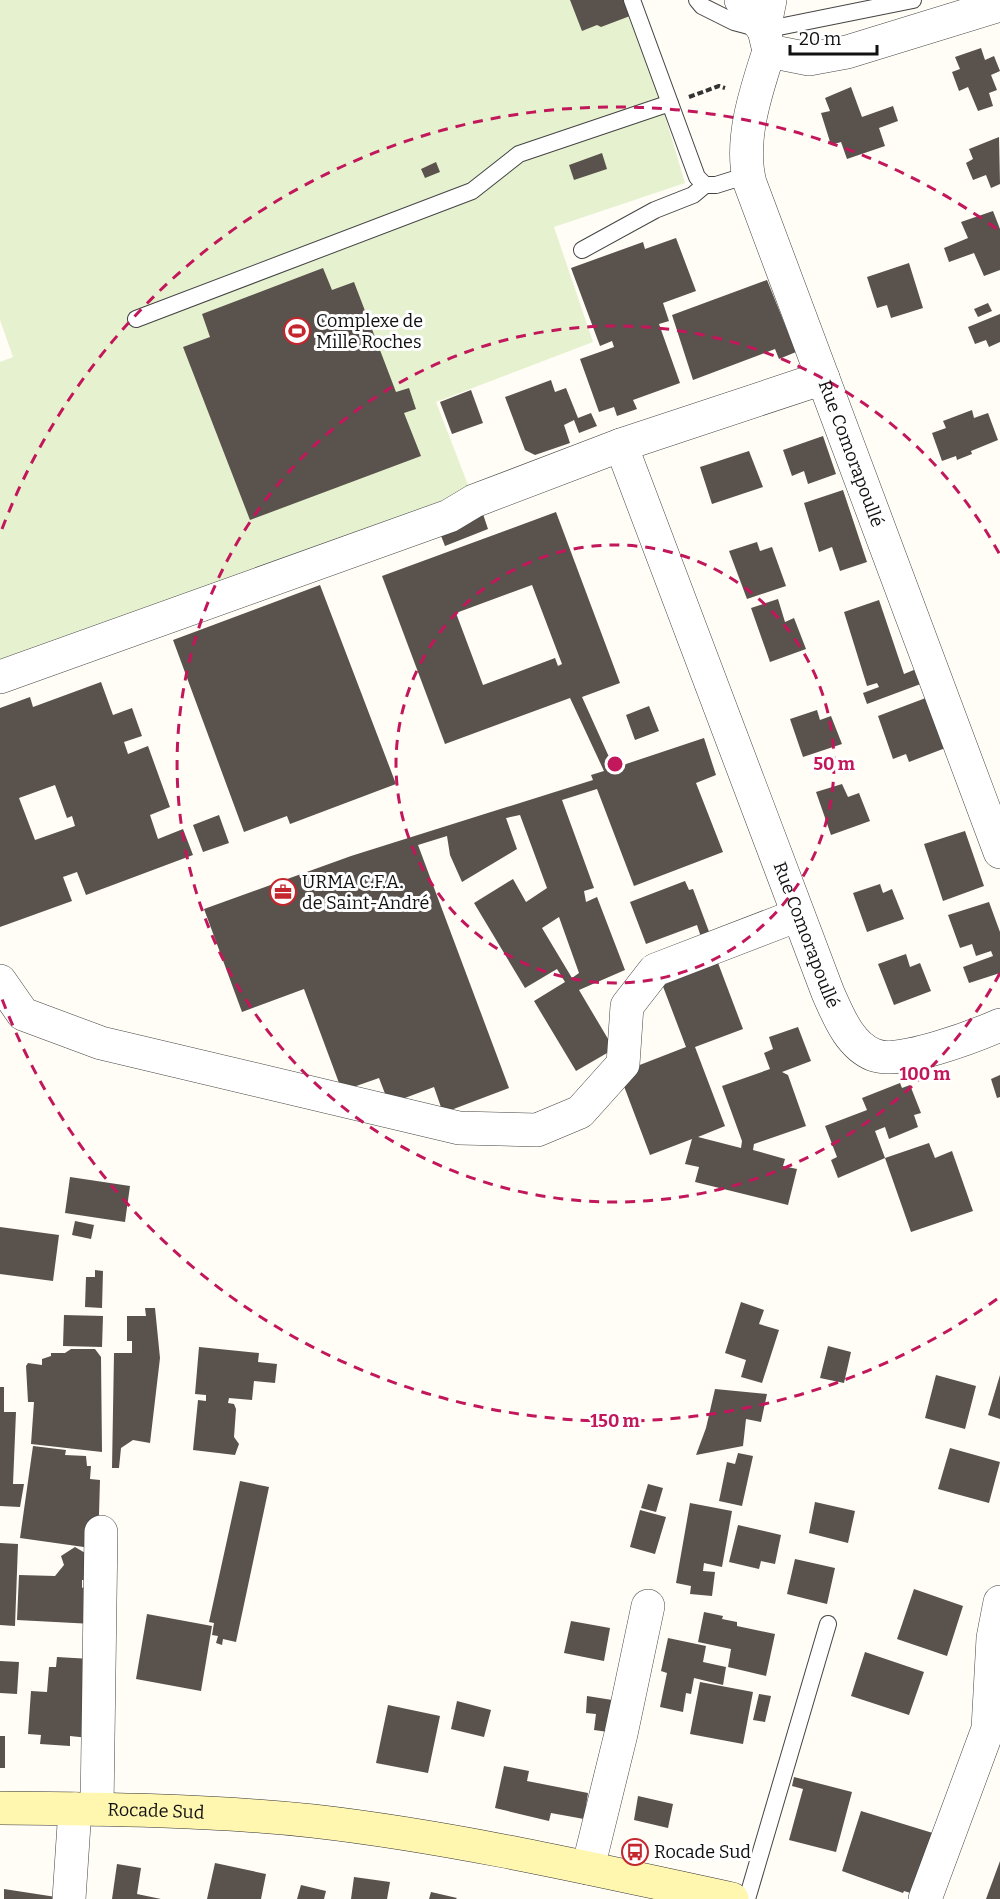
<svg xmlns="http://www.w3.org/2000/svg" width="1000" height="1899" viewBox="0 0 1000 1899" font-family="Bitter,serif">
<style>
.pitch{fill:#e6f2cf}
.building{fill:#5a524d;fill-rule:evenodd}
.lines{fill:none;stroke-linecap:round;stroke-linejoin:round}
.service-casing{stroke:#444;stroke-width:18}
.minor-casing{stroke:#444;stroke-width:34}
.secondary-casing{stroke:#333;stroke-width:34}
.path{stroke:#333;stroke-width:4;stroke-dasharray:6 3;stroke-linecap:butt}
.service{stroke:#fff;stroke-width:16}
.minor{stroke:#fff;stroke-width:33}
.secondary{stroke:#fff6b0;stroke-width:33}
.ring{fill:none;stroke:#c2185b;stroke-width:3;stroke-dasharray:10 8}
.labels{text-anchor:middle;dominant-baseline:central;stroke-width:6;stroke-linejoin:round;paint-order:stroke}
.poi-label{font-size:18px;fill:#111;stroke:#fff;text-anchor:start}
.street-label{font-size:18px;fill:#111;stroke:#fff}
.centre{fill:#c2185b;stroke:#fff;stroke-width:3}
.ring-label{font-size:18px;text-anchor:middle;font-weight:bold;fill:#c2185b;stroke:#fff;stroke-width:6;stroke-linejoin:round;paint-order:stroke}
</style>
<rect width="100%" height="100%" fill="#fffdf5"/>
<path class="pitch" d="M0,0H626L652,72L685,183L554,227L593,342L436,402L470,490L0,665V362L13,357L0,320Z"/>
<path class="building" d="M570,0H624L630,16L601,27L597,25L582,31Z
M981,48L985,60L994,56L1000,71L991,75L997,90L989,93L993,106L978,111L968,87L959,91L952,72L960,69L955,57Z
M851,87L862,117L893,106L898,121L879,128L885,146L847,159L841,142L831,145L821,113L830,111L825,98Z
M999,137L1000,184L991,188L986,175L973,180L966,163L973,159L969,149Z
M602,153L607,169L574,180L569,165Z
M436,162L440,172L425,178L421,169Z
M993,211L1000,229V270L984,276L974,253L949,262L944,248L968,238L961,222Z
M676,238L696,291L663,303L669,321L659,324L680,383L633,400L637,409L617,416L614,407L599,412L580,359L614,347L612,341L600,346L571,268L643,242L645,249Z
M909,263L923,308L891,318L887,305L877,308L867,277Z
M323,268L332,290L354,282L396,392L409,388L416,409L404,413L421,456L250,520L183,347L210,337L202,314Z
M767,280L796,352L779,359L775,349L693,380L672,315Z
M988,303L992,311L978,317L974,309Z
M1000,314V342L989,347L986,340L975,344L968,327Z
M551,380L555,392L566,388L578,418L591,413L597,426L579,433L574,420L564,425L570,443L535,455L525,450L505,397Z
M471,390L483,423L452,434L440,402Z
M972,410L974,418L988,413L998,440L971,451L972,454L957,460L956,456L942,461L932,433L946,428L943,421Z
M823,436L836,474L808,484L804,471L792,476L783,450Z
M749,451L763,487L712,504L700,467Z
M843,490L867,562L840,571L832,547L819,552L804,503Z
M482,511L488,529L445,546L438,528Z
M556,512L620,683L582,697L614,768L704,738L716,775L696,783L723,852L634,886L597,789L562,800L594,888L584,891L586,902L597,897L625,970L579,990L614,1049L576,1071L534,1001L565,982L557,969L525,988L474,903L513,879L526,902L547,888L520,815L506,818L517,849L462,882L450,855L447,836L418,845L509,1088L443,1113L434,1087L389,1104L379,1078L342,1091L304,989L242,1012L204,909L351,856L593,780L591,775L604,771L570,698L445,744L382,576ZM532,585L562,664L558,666L555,658L483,685L456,613ZM559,917L579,973L572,978L542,928Z
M757,542L760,551L772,547L786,586L747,599L729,551Z
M320,585L396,784L290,824L287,816L244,832L173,640Z
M778,599L785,622L794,618L806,649L770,662L751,608Z
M879,600L904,674L921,667L926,682L867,704L863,693L879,687L877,683L867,686L844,612Z
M101,682L113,715L132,708L142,736L124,742L128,754L148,746L170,807L150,815L158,839L183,829L193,855L86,895L77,872L63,877L72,901L0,927V708L30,697L33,707ZM55,785L67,818L72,816L75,826L35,840L19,798Z
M931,696L948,747L909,762L906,754L893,759L878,716Z
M649,706L659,731L635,740L626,715Z
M817,710L820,720L831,716L842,744L803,757L790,719Z
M842,784L848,797L859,793L870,821L831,835L816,792Z
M219,815L229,843L203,852L193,825Z
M965,831L984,886L943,901L924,844Z
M685,881L689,890L693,889L711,937L702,940L697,925L646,944L630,902Z
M880,884L883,893L892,889L904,919L867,932L853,893Z
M989,902L1000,932V973L969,983L963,967L993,956L991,951L976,956L972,944L960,948L948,915Z
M906,954L910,967L920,963L931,991L894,1005L878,964Z
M715,955L743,1029L695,1047L725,1126L698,1137L741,1148L742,1141L722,1086L770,1069L764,1053L773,1049L769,1037L798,1027L811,1061L782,1072L788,1075L806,1126L754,1144L753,1150L785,1159L783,1166L797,1169L788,1205L695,1182L699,1167L685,1164L692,1139L650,1155L619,1073L686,1047L659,976Z
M1000,1075V1097L997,1098L991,1079Z
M900,1083L902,1088L910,1085L921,1113L914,1115L918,1127L889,1139L885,1127L875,1131L885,1158L838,1178L831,1160L837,1157L825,1126L867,1110L862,1098Z
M929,1143L935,1158L952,1151L973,1211L911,1232L885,1158Z
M70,1177L130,1186L125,1222L65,1213Z
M75,1221L94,1225L91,1239L72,1235Z
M0,1227L59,1235L53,1281L0,1274Z
M95,1270L103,1271L102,1308L85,1307L86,1277H95Z
M741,1302L764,1310L759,1324L779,1330L762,1383L741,1377L746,1360L725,1353Z
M145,1308H155L160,1358L150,1443L133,1440L121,1448L119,1468H112L114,1353H132V1341H127V1316H146Z
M64,1315L103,1316L102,1347L63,1346Z
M828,1346L851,1352L844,1383L820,1378Z
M199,1347L259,1353L258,1362L277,1364L275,1383L254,1381L252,1400L229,1398L228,1403L234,1404L236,1409L234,1437L239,1444L235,1455L193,1450L198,1400L206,1401V1395L195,1394Z
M71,1349H95L101,1357L102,1452L31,1444L34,1402H28L26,1366L28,1363L42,1365V1359L51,1356V1353H65Z
M936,1375L976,1386L965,1429L925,1418Z
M1000,1375V1419L988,1415Z
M0,1387H4V1412H16L13,1484H24L20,1507L0,1506Z
M715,1389L767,1394L761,1422L746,1419L743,1446L696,1455L706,1428Z
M33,1446L66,1450L65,1455L86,1456L87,1466H91L90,1479L100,1480L98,1549L20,1538Z
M950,1448L1000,1462L989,1503L938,1489Z
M738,1453L753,1456L742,1506L719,1501L727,1462L735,1464Z
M240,1481L269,1487L236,1642L223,1639L222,1645L216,1643L218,1636L212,1635L214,1623L209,1622Z
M648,1484L663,1488L656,1512L641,1508Z
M815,1502L855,1511L848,1543L809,1533Z
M690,1503L732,1511L722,1567L704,1563L703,1571L715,1572L712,1596L690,1594L691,1586L676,1583Z
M640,1510L666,1517L655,1554L630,1547Z
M738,1525L781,1535L775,1564L761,1561L759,1569L729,1562Z
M0,1543L18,1544L15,1626L0,1625Z
M75,1547L92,1557L93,1624L17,1620L19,1575L55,1576L64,1565L61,1556ZM82,1580H90V1584L82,1588Z
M795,1559L835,1568L827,1604L787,1594Z
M914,1589L963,1606L947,1656L897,1639Z
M704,1612L723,1616L722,1619L737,1622V1626L775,1634L766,1676L728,1667L731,1649L698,1642Z
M147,1614L212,1626L201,1691L136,1679Z
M571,1621L610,1628L604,1661L564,1653Z
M668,1638L706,1646L703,1662L726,1667L723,1685L694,1678L691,1694L686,1693L683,1712L660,1707L667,1673L661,1671Z
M865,1652L924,1672L909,1715L851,1696Z
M57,1657L91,1659L89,1738L70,1736V1746L40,1744L41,1735L28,1734L31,1691L47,1692L49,1667H56Z
M0,1661L19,1662L17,1694L0,1693Z
M700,1682L753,1692L743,1744L690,1734Z
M759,1694L771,1696L765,1722L753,1720Z
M587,1696L625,1702L615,1733L594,1730L596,1714L586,1713Z
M457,1701L491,1710L484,1737L451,1729Z
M388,1705L440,1716L428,1773L376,1763Z
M0,1736H5V1768H0Z
M504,1766L529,1771L527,1781L588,1793L584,1819L551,1813L549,1821L495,1808Z
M794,1777L852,1792L836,1852L789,1840L803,1789L792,1786Z
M638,1796L673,1804L668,1828L634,1820Z
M861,1811L936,1834L917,1895L904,1891L903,1893L842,1871Z
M1000,1861V1899H986Z
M215,1863L266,1874L261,1899H207Z
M117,1864L141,1868L137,1894L161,1899H112Z
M354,1877L390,1882L387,1899H351Z
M301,1885L326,1891L324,1899H297Z
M4,1889L56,1897V1899H4Z
M431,1892L457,1898L456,1899H429Z"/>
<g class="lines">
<defs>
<path id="service" d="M632,0L697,177L705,185H716L748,175
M697,0L702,6L734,22L764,30L913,0
M582,250L655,210L693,195L705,185
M136,319L472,191L519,154L670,103
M747,1899L828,1624"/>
<g id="minor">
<path d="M741,0L764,30"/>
<path d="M770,0L764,30L769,51L809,59L847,52L1000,5"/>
<path id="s1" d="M769,51C756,91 739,141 750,183L1000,852"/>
<path id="s2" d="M621,445L828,993C838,1015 849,1045 874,1055C900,1065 975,1036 1000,1025"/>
<path d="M0,677L449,516L474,501L621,445L823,378"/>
<path d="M0,981L23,1014L101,1043L459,1128L537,1130L580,1112L623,1064L627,1006L655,970L798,915"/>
<path d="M97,1809L101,1532"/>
<path d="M588,1868L621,1734L648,1606"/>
<path d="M69,1899L75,1809"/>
<path d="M925,1899L988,1729L993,1638L1000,1602"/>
</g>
<g id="secondary">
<path id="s3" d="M0,1808C104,1809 209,1810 313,1821C453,1837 593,1869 732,1899"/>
</g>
</defs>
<use href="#service" class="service-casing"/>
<use href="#minor" class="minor-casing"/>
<use href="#secondary" class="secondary-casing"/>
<path class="path" d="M689,97L719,86L725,88"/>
<use href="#service" class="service"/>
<use href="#minor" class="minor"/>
<use href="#secondary" class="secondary"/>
</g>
<g class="ring">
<circle cx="615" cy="764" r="219"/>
<path d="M1000 973A438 438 0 1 1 1000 555"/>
<path d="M997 1299A657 657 0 0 1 2 999M2 529A657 657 0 0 1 997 229"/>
</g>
<defs>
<symbol id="stadium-ring" viewBox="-11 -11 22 22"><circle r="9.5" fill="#fff" stroke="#c4262e" stroke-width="1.5"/><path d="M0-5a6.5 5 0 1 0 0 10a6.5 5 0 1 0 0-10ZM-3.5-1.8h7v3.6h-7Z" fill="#c4262e"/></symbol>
<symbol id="office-ring" viewBox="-11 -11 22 22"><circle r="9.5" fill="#fff" stroke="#c4262e" stroke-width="1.5"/><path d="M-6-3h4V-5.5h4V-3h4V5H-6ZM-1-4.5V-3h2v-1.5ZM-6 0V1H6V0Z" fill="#c4262e"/></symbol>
<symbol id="bus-ring" viewBox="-11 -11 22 22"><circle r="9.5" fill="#fff" stroke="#c4262e" stroke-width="1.5"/><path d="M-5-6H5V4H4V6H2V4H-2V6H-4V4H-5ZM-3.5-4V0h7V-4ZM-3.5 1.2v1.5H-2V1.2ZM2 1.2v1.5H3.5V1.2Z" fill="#c4262e"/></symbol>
</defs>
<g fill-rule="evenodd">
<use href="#stadium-ring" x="282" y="316" width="30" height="30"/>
<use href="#office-ring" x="268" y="877" width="30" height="30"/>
<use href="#bus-ring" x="620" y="1837" width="30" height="30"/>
</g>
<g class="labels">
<g class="poi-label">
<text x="316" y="321">Complexe de<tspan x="316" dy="21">Mille Roches</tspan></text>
<text x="302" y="882">URMA C.F.A.<tspan x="302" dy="21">de Saint-André</tspan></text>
<text x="654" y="1852">Rocade Sud</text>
</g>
<g class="street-label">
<text stroke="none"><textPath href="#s1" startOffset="424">Rue Comorapoullé</textPath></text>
<text stroke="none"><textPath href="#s2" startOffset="524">Rue Comorapoullé</textPath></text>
<text stroke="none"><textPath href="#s3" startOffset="156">Rocade Sud</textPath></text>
</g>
</g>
<circle cx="615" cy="764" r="9" class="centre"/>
<g class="ring-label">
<text x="834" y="770">50 m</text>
<text x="925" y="1080">100 m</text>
<text x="615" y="1427">150 m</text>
</g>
<path d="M790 45v9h87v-9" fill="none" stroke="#111111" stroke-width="3"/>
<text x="799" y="45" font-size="18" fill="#111111" stroke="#ffffff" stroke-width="4.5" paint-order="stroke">20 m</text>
</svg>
